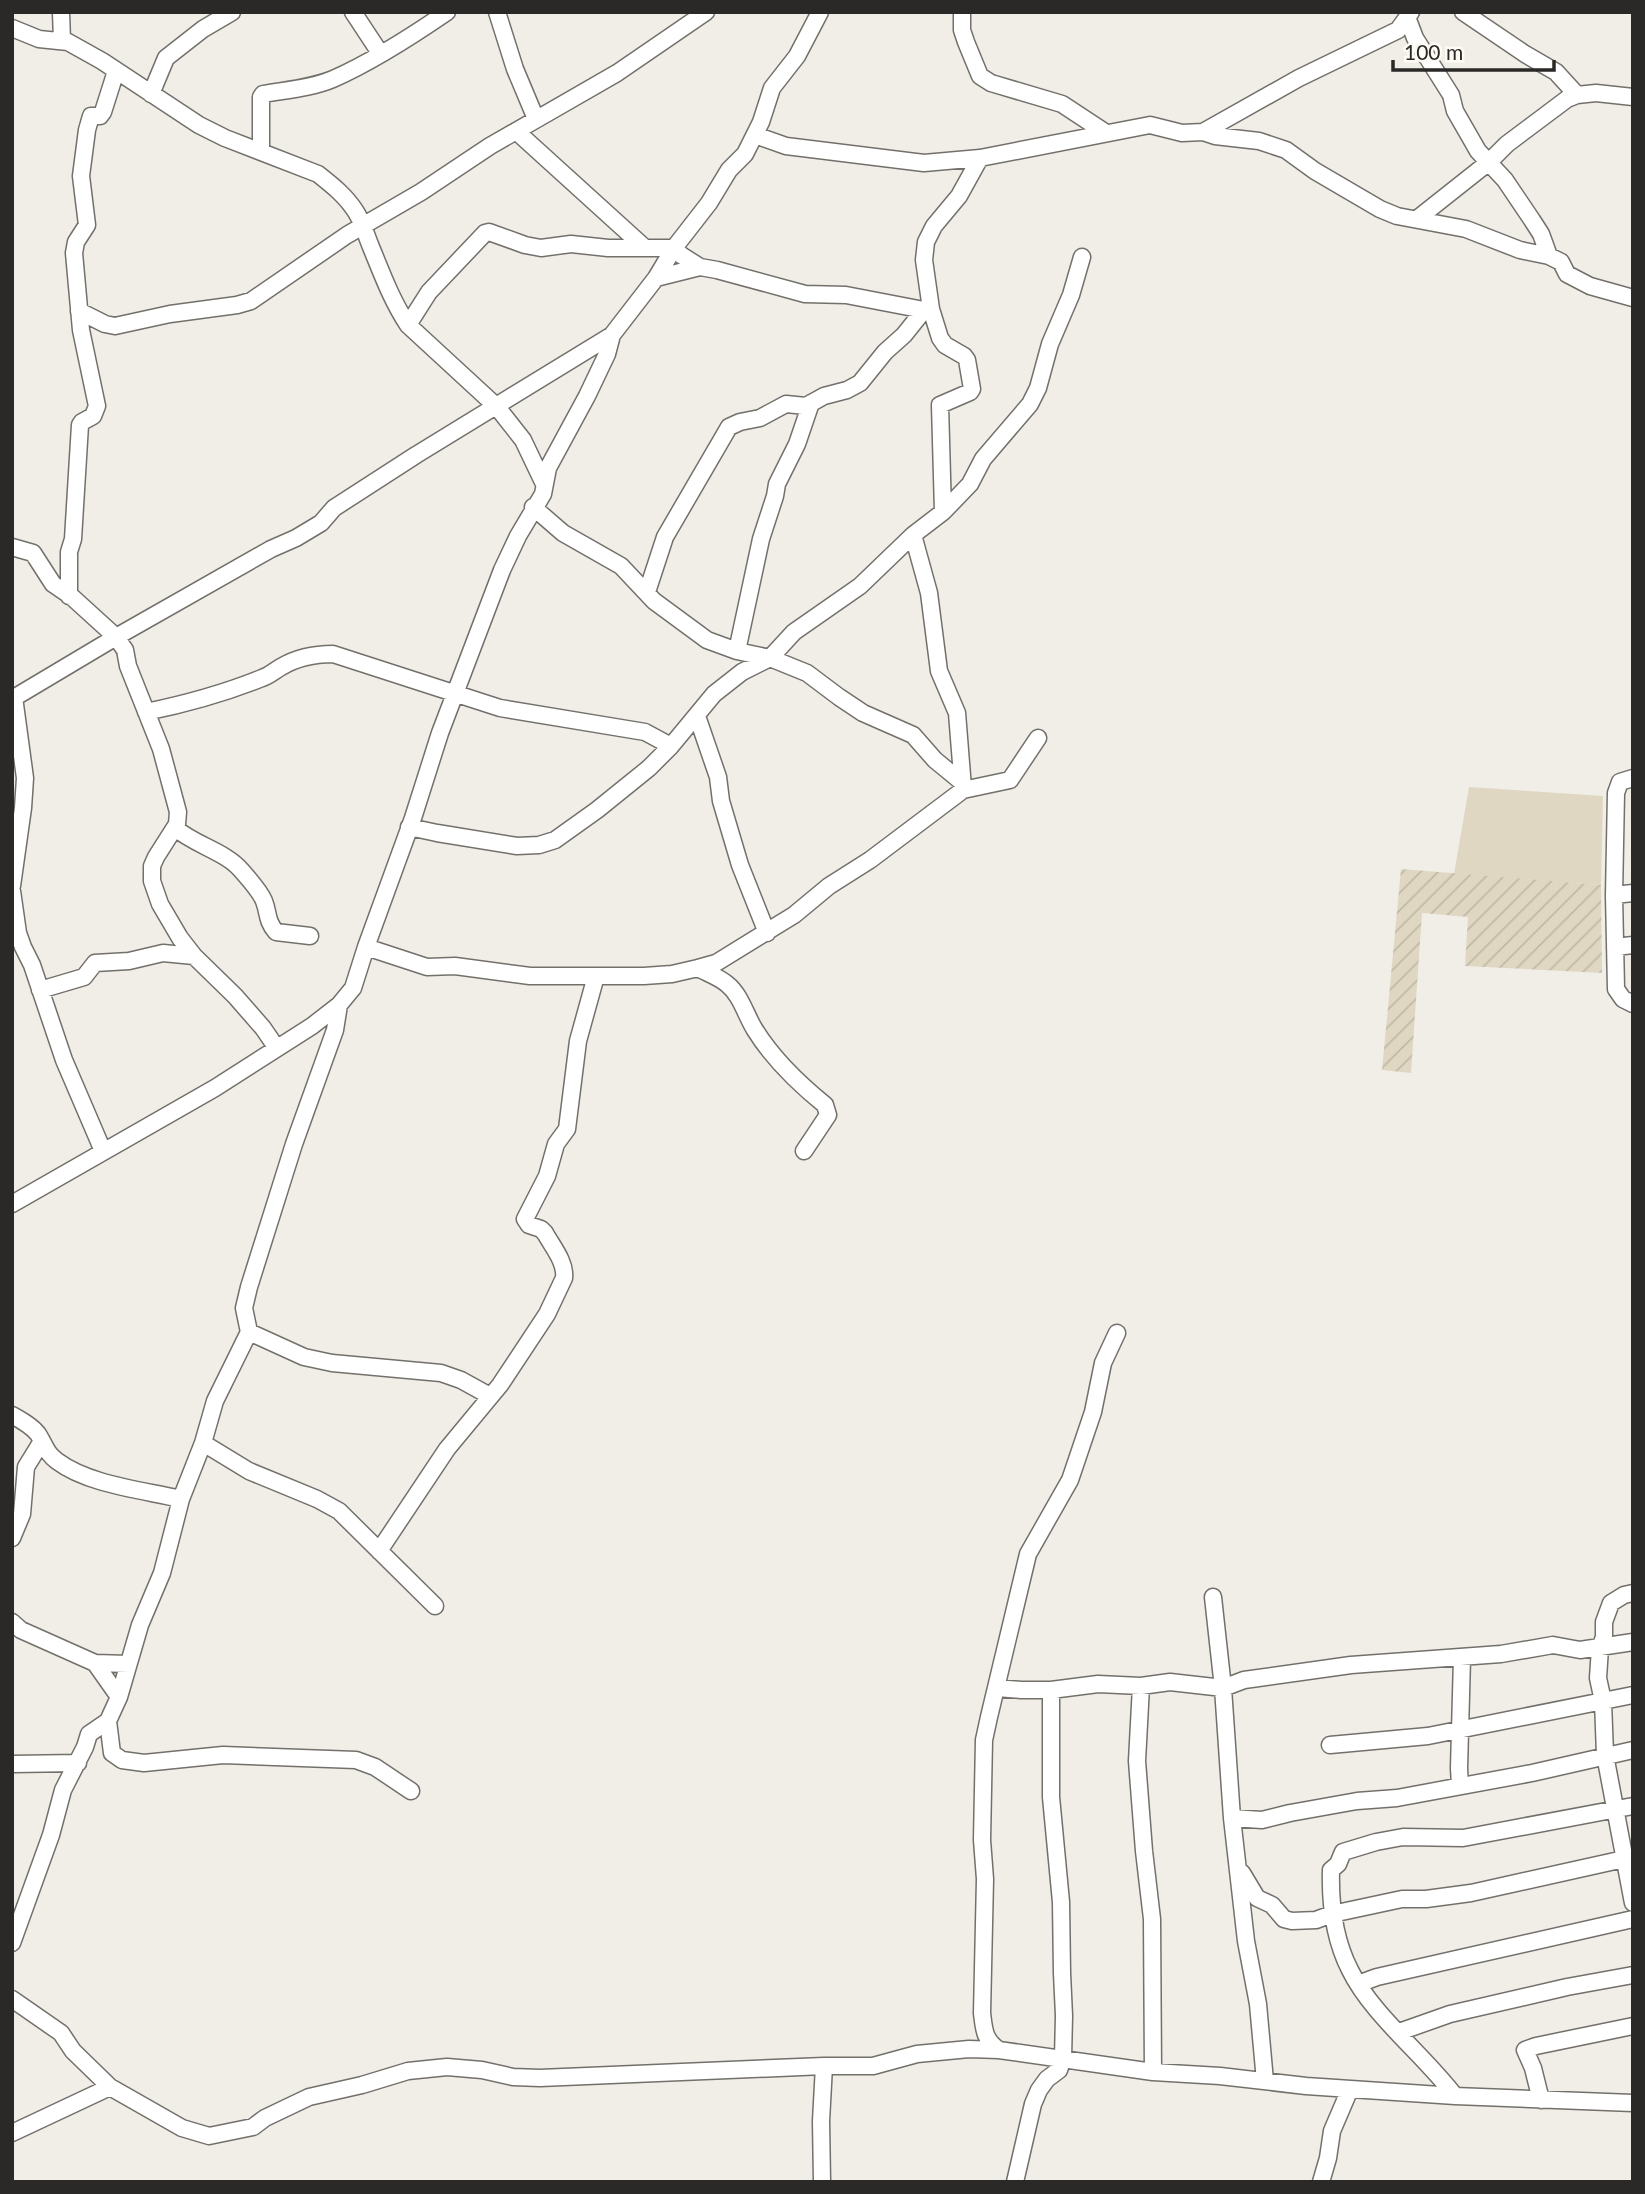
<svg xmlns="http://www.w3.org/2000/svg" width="1645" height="2194" viewBox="0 0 1645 2194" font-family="Lato,sans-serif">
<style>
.grass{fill:#e0d7c2}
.garden{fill:url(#garden-furrows)}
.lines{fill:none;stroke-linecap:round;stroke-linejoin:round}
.minor-casing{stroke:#73706b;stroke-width:19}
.minor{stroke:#fff;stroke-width:16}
</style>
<defs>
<pattern id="garden-furrows" width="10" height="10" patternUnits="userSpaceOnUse" patternTransform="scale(1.75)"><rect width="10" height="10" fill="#e0d7c2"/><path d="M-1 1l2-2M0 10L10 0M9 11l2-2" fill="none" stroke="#c0b9a7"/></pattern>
</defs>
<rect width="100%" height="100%" fill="#f0eee7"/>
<path class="grass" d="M1469,787L1603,796L1601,885L1454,874Z"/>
<path class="garden" d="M1401,869L1601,885L1602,973L1465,966L1468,917L1422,913L1411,1073L1382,1070Z"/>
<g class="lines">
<defs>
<path id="minor" d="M61,12L62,41
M353,12L380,53
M497,12L515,69L536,119
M962,12V30L966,42L980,76L991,83L1062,104L1106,133
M1463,12L1525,54L1556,72L1577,95L1596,93L1633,97
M1407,17L1415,38L1451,95L1455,111L1478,151L1505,180L1532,220L1541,234L1549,256
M12,28L39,39L68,42L102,61L199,125L225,138L318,174C332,185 346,196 356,212C363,223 366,235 371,247C382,274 392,301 408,325L497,407L523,440L544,484
M151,94L166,58L203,29L232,12
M516,131L645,248
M1203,132L1215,136L1259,141L1286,150L1315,171L1380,209L1397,216L1466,229L1520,250L1549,256L1561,262L1567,274L1590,286L1633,298
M755,135L786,146L924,163L980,158L1150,125L1182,133L1203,132L1299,78L1398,30L1411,12
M261,151V97L263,94C286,90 312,88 333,79C372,62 412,36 447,12
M1417,219L1489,162L1507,144L1567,99L1577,95
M656,278L700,267
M79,311L105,324L115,326L170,314L237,305L251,301L347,235L421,192L490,146L617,73L706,12
M408,325L429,292L485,233L489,232L525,245L541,248L571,244L608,248H674L681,255L700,267L717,270L805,294L846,295L924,310L931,309
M533,507L563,533L621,566L654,601L707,640L737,651L770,658L807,673L839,697L863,713L913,735L935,760L963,783
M943,512L940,405L970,392L972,389L967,360L964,356L945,345L940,338L931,309L924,260L926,242L934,226L959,196L980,158
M913,535L929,593L939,671L957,713L963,788
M12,547L33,553L53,584L72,597L116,637L125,650L128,666L161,749L178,812L177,824L156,857L152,866V881L160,904L180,938L194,956L235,996L263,1028L276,1047
M647,592L665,537L729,427L740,422L760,418L786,404L806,406L824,396L847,390L860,383L885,352L904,335L924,310
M69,596V552L73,539L80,425L82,422L93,416L97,406L81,330L74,253L76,242L87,225L81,176L87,130L91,116H100L103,112L116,71
M737,651L761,539L775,496L777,484L797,444L811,403
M12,699L116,637L271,549L296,538L321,523L334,508L416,455L612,335
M146,712C185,704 225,693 262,678C269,676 274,671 281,667C296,658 316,654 333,654L500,708L645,732L671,746
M697,716L718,777L721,801L740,865L767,933
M1633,778L1620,782L1616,793L1614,895L1616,989L1623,999L1633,1004
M409,827L437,833L517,846L539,845L555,840L597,810L649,768L671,746L714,694L742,672L770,658L794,632L860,586L913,535L943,512L970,484L983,459L1030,404L1038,388L1050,344L1071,295L1082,257
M175,828C195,845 226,852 241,870C248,878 260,891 264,901C269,914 266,920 276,932L310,936
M12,886L23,808L25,778L14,697
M12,891L18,933L23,947L32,965L64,1060L103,1151
M1614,895L1633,893
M366,947L427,967L455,966L530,976H644L672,974L698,968L716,963L794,915L829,886L870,860L963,790L1010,780L1038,738
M1615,947L1633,945
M698,968C707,973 719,977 727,984C741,995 746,1016 755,1030C773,1059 799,1084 825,1105L828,1115L804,1151
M40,990L84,977L95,963L129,961L163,953L194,956
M12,1204L215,1088L312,1026L339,1005
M249,1332L304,1357L332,1363L441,1373L461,1380L490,1396
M12,1415C21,1420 32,1426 38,1434C45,1445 46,1453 57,1461C89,1485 143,1490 181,1499
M203,1443L249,1471L317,1499L339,1511L435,1606
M12,1538L22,1514L26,1467L42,1441
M379,1551L447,1449L500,1385L547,1314L564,1278C566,1262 552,1246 545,1233L541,1229L529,1225L525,1219L547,1176L556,1144L567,1129L578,1041L596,976
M1633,1593L1624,1595L1611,1603L1604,1622V1637L1600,1648L1598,1678L1603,1701L1605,1755L1633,1903
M1213,1597L1223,1688L1232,1818L1246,1941L1258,2004L1265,2081
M12,1622L21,1630L95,1663L128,1664
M95,1663L119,1697
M1141,1686L1137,1761L1144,1851L1152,1919L1153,2072
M997,1688L1021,1690H1051L1098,1684L1141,1686L1170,1682L1223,1688L1244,1680L1351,1665L1501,1654L1553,1645L1580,1650L1633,1642
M108,1721L112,1753L122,1760L144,1763L223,1755L356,1760L375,1767L411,1791
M1330,1745L1428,1736L1633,1695
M12,1764L78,1763
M1460,1786L1459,1768L1462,1658
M1232,1818L1262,1820L1290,1813L1357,1801L1397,1798L1532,1773L1633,1750
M1242,1873L1257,1898L1272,1905L1284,1919L1292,1921L1316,1920L1332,1914L1402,1899H1426L1471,1893L1633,1857
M12,1943L51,1835L63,1790L85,1747L89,1734L108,1721L119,1697L140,1625L162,1573L181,1499L203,1443L215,1401L249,1332L244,1308L249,1287L294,1144L335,1030L339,1005L353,988L366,947L413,818L440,733L502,570L518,536L543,494L548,468L587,396L607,354L612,335L656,278L674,248L709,203L729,170L745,154L761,122L772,88L797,56L820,12
M1358,1984L1377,1977L1633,1919
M12,1999L61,2033L73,2051L110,2087L182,2128L209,2136L253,2127L265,2118L309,2097L362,2085L408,2071L447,2067L482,2070L513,2077L540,2078L824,2066H873L917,2054L969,2049L999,2050L1153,2072L1220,2076L1306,2086L1455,2096L1633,2103
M1399,2032L1450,2014L1567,1987L1633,1975
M999,2050C984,2040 984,2029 982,2013L985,1879L982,1840L984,1740L989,1717L1028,1554L1070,1480L1093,1412L1103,1363L1117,1333
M1455,2096C1424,2055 1372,2015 1350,1970C1334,1939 1330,1905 1331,1870L1338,1864L1343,1852L1376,1842L1403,1837L1463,1838L1633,1806
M1541,2100L1533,2068L1525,2050L1536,2046L1633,2026
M12,2133L110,2087
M822,2182L821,2121L824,2066
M1015,2182L1033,2104L1039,2090L1047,2079L1059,2070L1063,2058L1064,2016L1062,1973L1061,1902L1051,1797V1690
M1321,2182L1328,2158L1332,2131L1350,2089"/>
</defs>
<use href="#minor" class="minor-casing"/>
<use href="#minor" class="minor"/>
</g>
<rect width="1645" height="2194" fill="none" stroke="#2a2927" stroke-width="28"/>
<path d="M1393 60v10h161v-10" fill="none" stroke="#2a2927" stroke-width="3.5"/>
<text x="1404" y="60" font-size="21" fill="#2a2927" stroke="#fefbf4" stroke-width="5" paint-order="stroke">100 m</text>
</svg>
